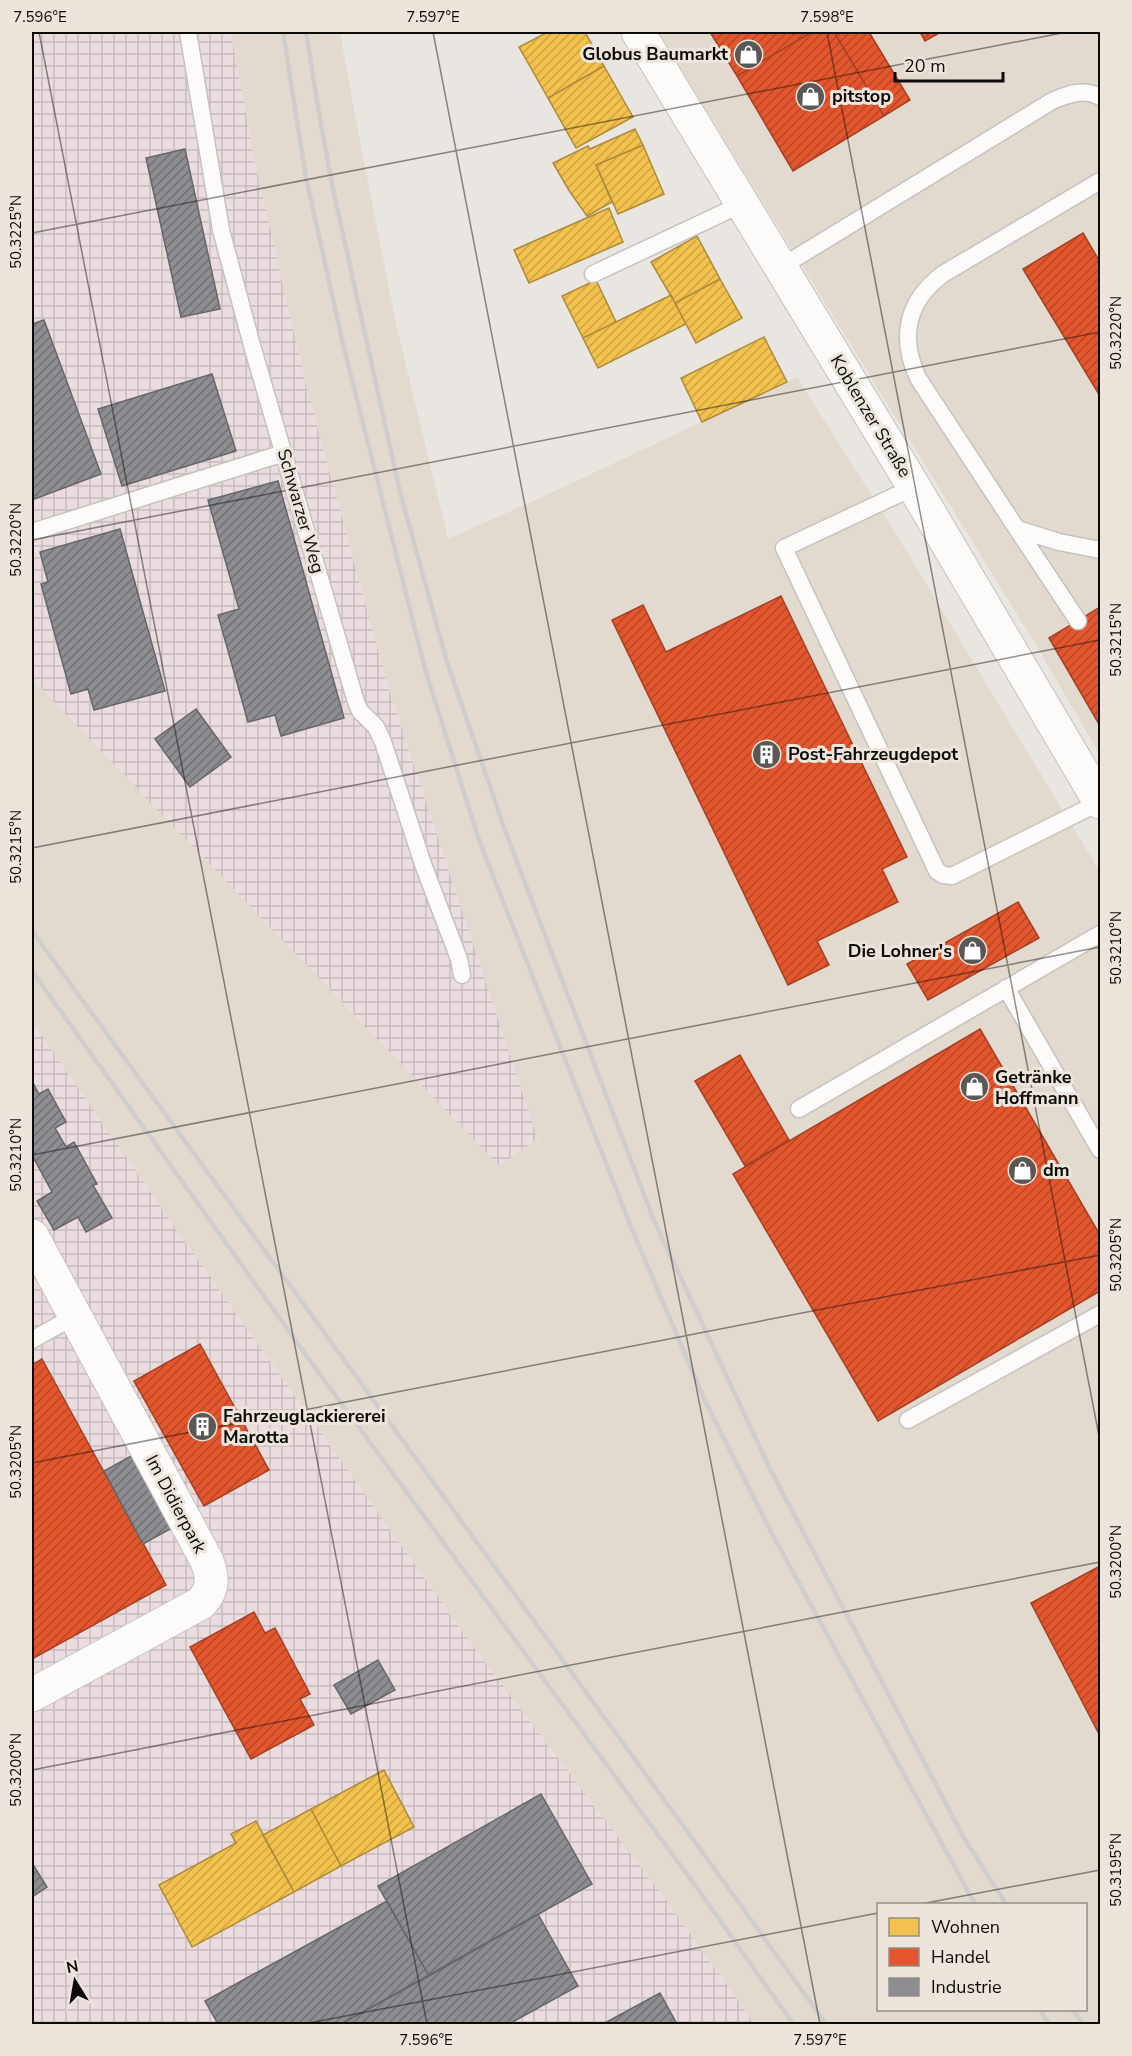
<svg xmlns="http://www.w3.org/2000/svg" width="1132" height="2056" viewBox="0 0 1132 2056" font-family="'Nunito Sans',sans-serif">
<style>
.built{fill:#e2d9cf;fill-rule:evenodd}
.industrial{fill:url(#industrial-grid)}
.homes{fill:url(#homes-hatch);stroke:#ad8a39;stroke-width:1.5}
.shops{fill:url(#shops-hatch);stroke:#a44023;stroke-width:1.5}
.industry{fill:url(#industry-hatch);stroke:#676669;stroke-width:1.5}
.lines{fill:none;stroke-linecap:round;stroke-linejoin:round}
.lane-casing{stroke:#c4c2be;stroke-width:19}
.street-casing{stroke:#c4c2be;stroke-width:35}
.secondary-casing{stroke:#c4c2be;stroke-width:35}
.lane{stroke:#fcfbfa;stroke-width:16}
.street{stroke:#fcfbfa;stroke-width:33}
.secondary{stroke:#fcfbfa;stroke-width:33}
.rail{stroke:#cfcecc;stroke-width:4.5}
.ticks{fill:none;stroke:#0d0b08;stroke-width:1.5;stroke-opacity:0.45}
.labels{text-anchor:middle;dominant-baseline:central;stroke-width:6;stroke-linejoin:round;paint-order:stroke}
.poi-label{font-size:18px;font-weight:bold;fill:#0d0b08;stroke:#ede5dc;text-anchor:start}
.street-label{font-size:18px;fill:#0d0b08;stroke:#ede5dc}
.neatline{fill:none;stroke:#0d0b08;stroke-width:2}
.ticks-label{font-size:15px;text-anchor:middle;fill:#0d0b08}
</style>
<defs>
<pattern id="industrial-grid" width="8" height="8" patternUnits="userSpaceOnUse" patternTransform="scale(1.5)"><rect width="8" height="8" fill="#ebdcdf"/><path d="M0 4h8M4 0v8" fill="none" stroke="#c8bbbe"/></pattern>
<pattern id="homes-hatch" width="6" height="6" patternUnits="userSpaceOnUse" patternTransform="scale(1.5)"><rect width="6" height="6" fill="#f2c14e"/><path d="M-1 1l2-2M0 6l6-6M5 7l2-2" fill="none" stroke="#cea443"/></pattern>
<pattern id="shops-hatch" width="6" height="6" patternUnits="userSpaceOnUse" patternTransform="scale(1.5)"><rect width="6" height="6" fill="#e4572e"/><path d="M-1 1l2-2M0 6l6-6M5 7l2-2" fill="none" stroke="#b74625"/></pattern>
<pattern id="industry-hatch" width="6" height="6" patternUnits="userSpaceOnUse" patternTransform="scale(1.5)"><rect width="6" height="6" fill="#8d8d92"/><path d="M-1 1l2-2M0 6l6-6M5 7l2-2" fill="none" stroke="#727175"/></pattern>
</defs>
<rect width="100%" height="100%" fill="#e9e5e0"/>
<path class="built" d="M231,32H340L356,121L396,324L448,539L553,492L797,377L899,539L1100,872V2024H755L667,1902L470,1642L188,1246L32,1022V679L499,1165L538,1139L388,687L306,385L254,159ZM878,1904H1086V2010H878Z
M658,32H1100V755L1035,643Z"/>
<path class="industrial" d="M32,32H231L254,159L306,385L388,687L538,1139L499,1166L32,679Z
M32,1022L188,1246L470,1642L667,1902L755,2024H32Z"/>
<path class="homes" d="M548,32H585L604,66L548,98L519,47Z
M604,66L633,117L576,148L548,98Z
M635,129L643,145L596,165L612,202L587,216L570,192L553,163L588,146L590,149Z
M643,145L664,194L618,214L596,165Z
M609,208L623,242L529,283L514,250Z
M697,236L720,279L675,303L651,262Z
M720,279L742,318L696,343L675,303Z
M596,280L616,322L583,338L562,296Z
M671,295L686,324L598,368L583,338Z
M764,337L787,382L702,422L681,378Z
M384,1770L414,1827L341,1866L311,1809Z
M311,1809L341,1866L294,1892L263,1835Z
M256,1821L294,1892L192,1947L159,1885L236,1843L231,1834Z"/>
<path class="shops" d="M710,32H812L737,76Z
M812,32H834L884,116L793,171L737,76Z
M834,32H869L910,100L884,116Z
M920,32H941L925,41Z
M1083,233L1100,262V396L1023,269Z
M781,596L907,857L882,869L898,902L817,941L829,965L788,985L612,620L643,605L666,652Z
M1100,607V726L1049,638Z
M1018,902L1039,938L928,1000L907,964Z
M980,1029L1100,1235V1291L878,1421L733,1174Z
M740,1055L789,1140L745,1166L695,1081Z
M200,1344L269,1470L204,1506L134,1381Z
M42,1359L166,1585L32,1659V1365Z
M1100,1566V1736L1031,1603Z
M254,1612L265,1633L275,1628L310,1694L300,1699L314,1725L251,1759L190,1647Z"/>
<path class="industry" d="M185,149L220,309L181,317L146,158Z
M44,320L101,474L32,500V324Z
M212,374L236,451L122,486L98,409Z
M278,481L344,718L281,736L275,715L248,722L218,615L239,609L208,500Z
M120,529L165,691L94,710L88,689L71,694L41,584L48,582L40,552Z
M196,709L231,757L190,787L155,739Z
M32,1081L39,1094L48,1089L66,1122L55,1128L66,1147L74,1142L97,1184L93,1185L112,1218L86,1232L78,1217L54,1230L37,1201L52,1192L32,1155Z
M133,1455L172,1528L143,1544L104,1471Z
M378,1660L395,1690L351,1714L334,1685Z
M541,1794L592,1884L429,1976L378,1886Z
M32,1863L47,1887L32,1897Z
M387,1901L429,1976L341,2024H218L205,2001Z
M538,1914L578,1986L509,2024H341Z
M660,1993L677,2024H603Z"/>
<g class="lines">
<defs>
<path id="lane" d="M188,32L221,230L253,349L356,702L360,711L376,727L383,742L424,867L459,959L462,975
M1100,181L943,274C907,301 899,337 918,378L1017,529L1059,542L1100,550
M781,267L1052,101C1068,94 1084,88 1100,97
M593,274L742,204
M914,487L784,548L937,871L943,875L952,876L1100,802
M1017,529L1078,621
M32,532L284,453
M1006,988L1100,1150
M799,1109L1100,934
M32,1340L75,1316
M908,1420L1100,1314"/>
<path id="street" d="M32,1236L207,1561C213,1578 214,1589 201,1603L32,1695"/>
<path id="secondary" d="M638,32L914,487L1100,802"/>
</defs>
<use href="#lane" class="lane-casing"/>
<use href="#street" class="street-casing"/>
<use href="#secondary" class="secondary-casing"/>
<use href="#lane" class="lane"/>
<use href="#street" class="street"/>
<use href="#secondary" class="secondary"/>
<path class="rail" d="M283,32L306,178L342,340L425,669L479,840L631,1227L705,1401L771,1532L975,1904
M306,32L318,108L333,189L400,492L447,662L506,833L653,1218L769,1467L964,1838L1006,1904
M32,931L716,1871L826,2024
M32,971L308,1358L697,1888L793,2024
M1040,2010L1049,2024
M1073,2010L1083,2024"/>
</g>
<path class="ticks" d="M39,32L427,2024M433,32L820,2024M827,32L1100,1441M32,233L1067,32M32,540L1100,332M32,848L1100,640M32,1155L1100,947M32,1463L1100,1255M32,1770L1100,1562M921,1904L1100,1870M32,2017L33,2024M304,2024L878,1913"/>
<defs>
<symbol id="shop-disc" viewBox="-11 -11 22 22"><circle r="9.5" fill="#5a5754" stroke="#ede5dc"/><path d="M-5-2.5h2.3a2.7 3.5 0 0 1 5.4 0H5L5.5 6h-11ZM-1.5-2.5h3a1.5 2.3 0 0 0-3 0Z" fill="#fff"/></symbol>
<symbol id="building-disc" viewBox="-11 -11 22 22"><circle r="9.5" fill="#5a5754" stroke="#ede5dc"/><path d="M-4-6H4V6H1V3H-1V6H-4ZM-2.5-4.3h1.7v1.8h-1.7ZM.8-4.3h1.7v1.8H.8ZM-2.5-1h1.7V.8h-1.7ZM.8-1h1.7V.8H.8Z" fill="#fff"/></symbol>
</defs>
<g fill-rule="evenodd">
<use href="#shop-disc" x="732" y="38" width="33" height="33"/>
<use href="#shop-disc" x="794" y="80" width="33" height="33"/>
<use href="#building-disc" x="750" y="738" width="33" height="33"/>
<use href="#shop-disc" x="956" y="934" width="33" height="33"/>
<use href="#shop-disc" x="958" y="1070" width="33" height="33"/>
<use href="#shop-disc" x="1006" y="1154" width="33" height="33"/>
<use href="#building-disc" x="186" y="1410" width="33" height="33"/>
</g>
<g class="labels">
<g class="poi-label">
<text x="728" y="54" text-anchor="end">Globus Baumarkt</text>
<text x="832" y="96">pitstop</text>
<text x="788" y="754">Post-Fahrzeugdepot</text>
<text x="952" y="951" text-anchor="end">Die Lohner's</text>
<text x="995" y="1077">Getränke<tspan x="995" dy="21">Hoffmann</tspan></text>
<text x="1043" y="1170">dm</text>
<text x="223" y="1416">Fahrzeuglackiererei<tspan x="223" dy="21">Marotta</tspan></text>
</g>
<g class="street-label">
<text transform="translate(871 416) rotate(59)">Koblenzer Straße</text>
<text transform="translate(301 511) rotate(74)">Schwarzer Weg</text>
<text transform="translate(176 1504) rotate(62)">Im Didierpark</text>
</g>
</g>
<rect width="1132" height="2056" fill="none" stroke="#ede5dc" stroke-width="66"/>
<rect x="877" y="1903" width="210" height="108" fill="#ede5dc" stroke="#938e87" stroke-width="1.5"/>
<rect x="889" y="1918" width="30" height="18" fill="#f2c14e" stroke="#938e87" stroke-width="1.5"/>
<text x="931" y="1933" font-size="18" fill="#0d0b08">Wohnen</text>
<rect x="889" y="1948" width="30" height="18" fill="#e4572e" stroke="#938e87" stroke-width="1.5"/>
<text x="931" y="1963" font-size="18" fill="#0d0b08">Handel</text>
<rect x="889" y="1978" width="30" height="18" fill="#8d8d92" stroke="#938e87" stroke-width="1.5"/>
<text x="931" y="1993" font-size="18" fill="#0d0b08">Industrie</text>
<g transform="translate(75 1981) rotate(349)" stroke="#ede5dc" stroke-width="4.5" paint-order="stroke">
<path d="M0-4.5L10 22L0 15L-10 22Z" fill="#0d0b08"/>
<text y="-9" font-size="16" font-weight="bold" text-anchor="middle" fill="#0d0b08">N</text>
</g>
<path d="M895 72v9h108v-9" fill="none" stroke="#0d0b08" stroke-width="3"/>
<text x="904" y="72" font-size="18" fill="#0d0b08" stroke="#ede5dc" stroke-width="4.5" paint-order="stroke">20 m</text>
<rect x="33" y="33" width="1066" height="1990" class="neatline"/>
<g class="ticks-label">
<text x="40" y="22">7.596°E</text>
<text x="433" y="22">7.597°E</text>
<text x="827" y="22">7.598°E</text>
<text transform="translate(16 232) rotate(-90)" y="5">50.3225°N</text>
<text transform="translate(1116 333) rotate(-90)" y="5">50.3220°N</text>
<text transform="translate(16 540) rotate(-90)" y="5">50.3220°N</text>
<text transform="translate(1116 640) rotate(-90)" y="5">50.3215°N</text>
<text transform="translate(16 847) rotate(-90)" y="5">50.3215°N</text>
<text transform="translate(1116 948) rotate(-90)" y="5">50.3210°N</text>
<text transform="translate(16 1155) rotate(-90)" y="5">50.3210°N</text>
<text transform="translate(1116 1255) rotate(-90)" y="5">50.3205°N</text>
<text transform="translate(16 1462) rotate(-90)" y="5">50.3205°N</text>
<text transform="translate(1116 1562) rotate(-90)" y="5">50.3200°N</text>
<text transform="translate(16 1770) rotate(-90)" y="5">50.3200°N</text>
<text transform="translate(1116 1870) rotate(-90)" y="5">50.3195°N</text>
<text x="426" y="2045">7.596°E</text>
<text x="820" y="2045">7.597°E</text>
</g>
</svg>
